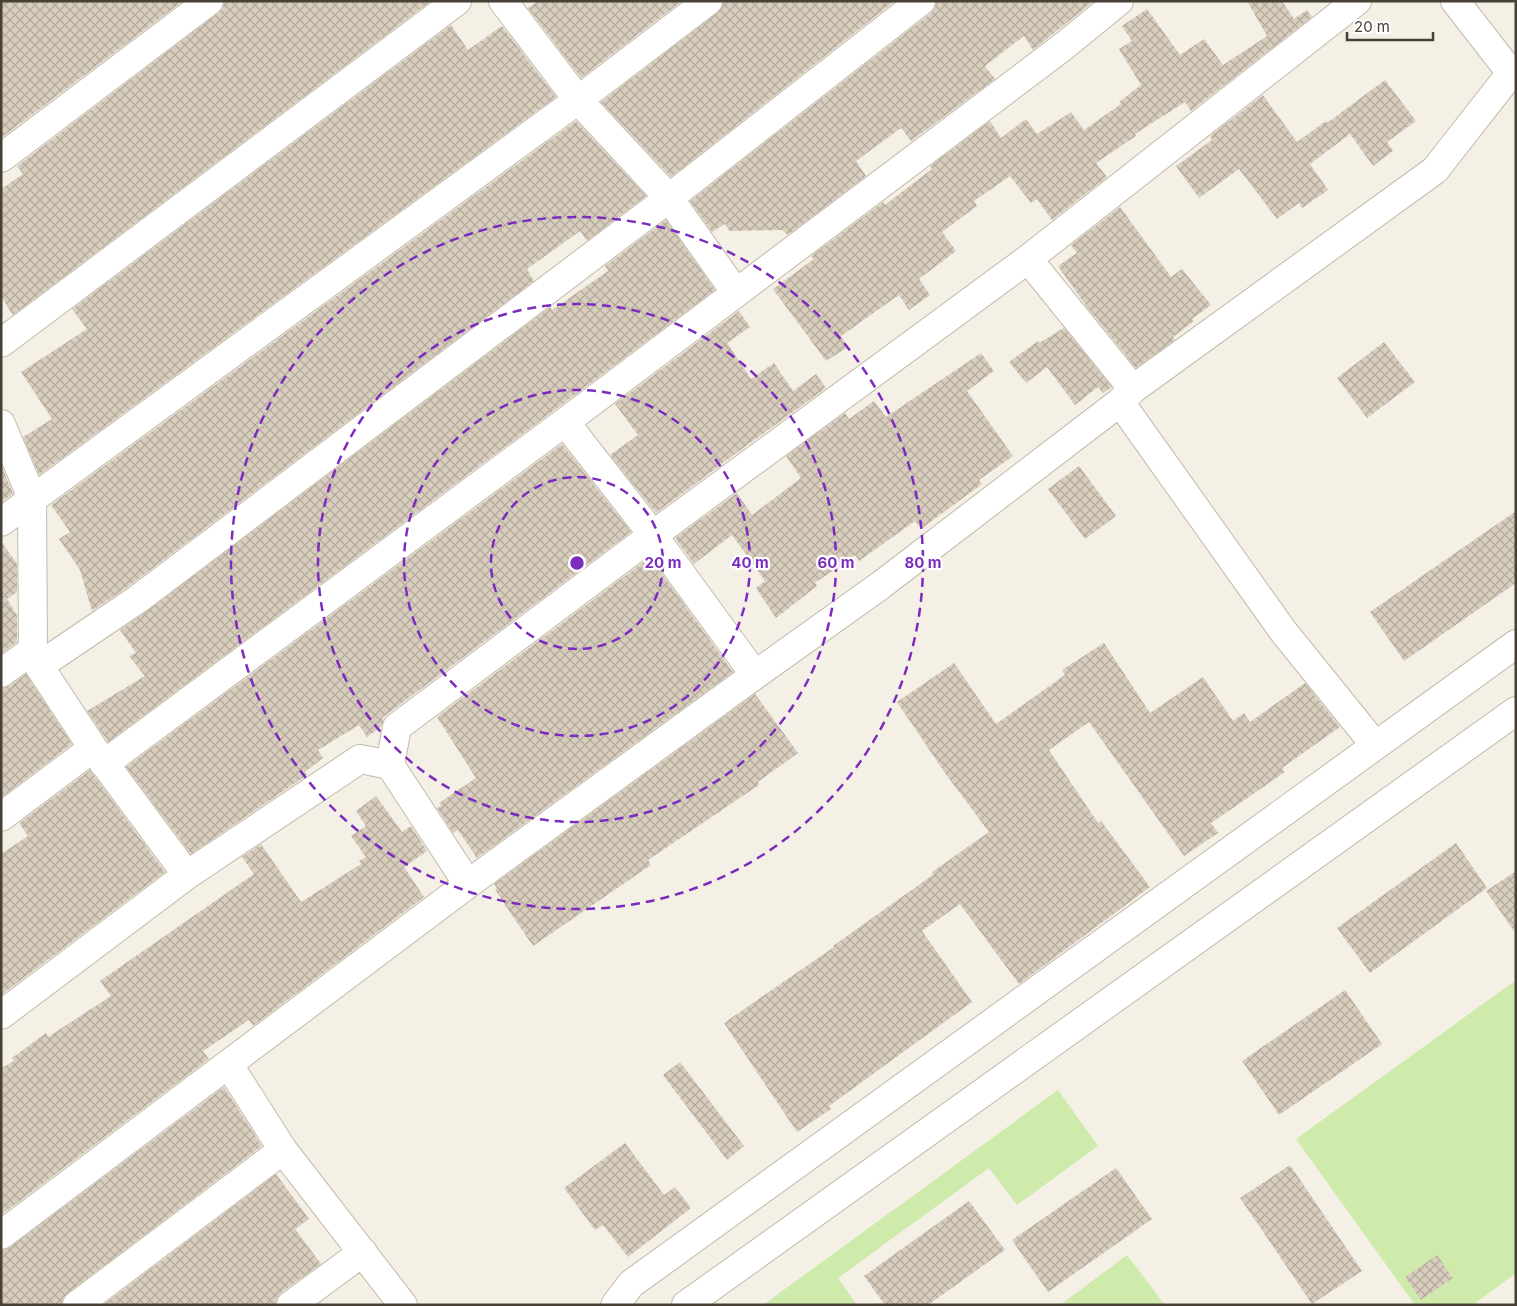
<svg xmlns="http://www.w3.org/2000/svg" width="1517" height="1306" viewBox="0 0 1517 1306" font-family="Inter,sans-serif">
<style>
.garden{fill:#cfebac}
.building{fill:url(#building-cross-hatch)}
.lines{fill:none;stroke-linecap:round;stroke-linejoin:round}
.minor-casing{stroke:#c3baab;stroke-width:30}
.minor{stroke:#fff;stroke-width:28}
.ring{fill:none;stroke:#7b2cbf;stroke-width:2.5;stroke-dasharray:9 6}
.centre{fill:#7b2cbf;stroke:#fff;stroke-width:2.5}
.ring-label{font-size:15px;text-anchor:middle;font-weight:bold;fill:#7b2cbf;stroke:#fff;stroke-width:4.5;stroke-linejoin:round;paint-order:stroke}
</style>
<defs>
<pattern id="building-cross-hatch" width="8" height="8" patternUnits="userSpaceOnUse" patternTransform="scale(1.25)"><rect width="8" height="8" fill="#d9cebe"/><path d="M0 0l8 8M0 8l8-8" fill="none" stroke="#b2a99b"/></pattern>
</defs>
<rect width="100%" height="100%" fill="#f4f0e6"/>
<path class="garden" d="M1516,980V1273L1473,1305H1415L1296,1139Z
M1058,1090L1098,1146L1017,1205L989,1168L838,1278L857,1305H763Z
M1127,1255L1165,1305H1060Z"/>
<path class="building" d="M1,1H183L1,138Z
M224,1H431L13,315L1,297V189L23,174L17,166L218,13L223,8Z
M538,1L657,2L682,1L581,78L528,8Z
M723,1H895L671,177L601,102L717,13L722,7Z
M936,1H1094L1033,50L1024,36L985,66L995,79L911,141L901,128L856,161L866,176L788,235L782,230L730,231L725,224L712,232L690,201L931,13L935,7Z
M1247,1H1282L1294,19L1307,10L1312,17L1191,111L1185,102L1135,134L1136,136L1096,163L1107,177L1052,220L1037,199L1031,203L1010,176L974,201L977,206L942,232L956,251L919,279L930,295L909,310L899,295L841,336L848,347L826,361L773,289L814,259L811,256L883,202L885,205L932,169L930,166L990,121L1001,138L1026,119L1037,134L1071,112L1084,130L1121,104L1119,102L1141,85L1119,49L1132,41L1122,26L1147,9L1180,55L1204,39L1223,65L1267,36Z
M451,25L468,50L502,26L556,97L39,475L23,437L52,419L21,372L87,329L72,309Z
M1385,80L1416,121L1387,142L1393,151L1373,166L1350,134L1310,164L1328,190L1302,208L1299,203L1277,219L1239,169L1199,198L1176,166L1212,140L1210,136L1263,95L1297,142L1326,121L1327,123Z
M576,121L646,196L587,241L580,231L527,269L534,281L129,586L92,611L80,570L59,539L70,532L51,505Z
M1120,207L1171,277L1182,269L1211,305L1192,319L1194,321L1173,337L1175,340L1136,368L1084,303L1058,266L1077,253L1071,245Z
M666,220L715,290L556,409L108,742L87,711L145,676L129,656L136,653L120,630L147,611L550,307L552,310L608,271L605,266Z
M739,311L750,327L727,343L751,379L774,363L793,391L816,374L826,388L720,465L718,467L656,513L610,455L638,435L615,404Z
M1064,328L1112,387L1103,393L1098,387L1075,405L1047,367L1026,383L1009,362L1038,341L1039,343Z
M1384,342L1415,382L1367,418L1337,378Z
M981,353L994,371L967,391L1013,456L979,480L982,484L921,529L915,521L859,561L855,555L815,583L817,586L776,618L756,588L765,581L732,535L694,564L675,538L737,493L752,515L801,478L786,456L845,413L849,419L874,401L886,417Z
M562,444L631,532L382,718L384,721L381,727L367,737L359,725L318,750L323,758L305,772L307,775L191,854L126,767Z
M1,465L13,494L1,502Z
M1079,466L1116,516L1085,539L1048,489Z
M1516,511V583L1404,661L1370,612Z
M1,541L17,564V592L7,599L17,615V642L1,654Z
M650,557L733,672L477,858L458,830L453,833L437,808L441,806L439,803L476,778L437,717Z
M1104,643L1150,713L1203,677L1233,721L1244,713L1250,722L1305,683L1340,727L1282,768L1285,772L1211,823L1218,833L1184,856L1089,722L1049,750L1098,823L1101,821L1150,887L1019,984L960,904L922,931L972,1002L829,1106L831,1109L797,1132L724,1023L834,947L833,946L934,874L932,872L989,832L945,773L897,702L954,663L996,724L1065,675L1062,670Z
M26,674L72,744L2,797L1,688L10,686Z
M755,694L798,753L758,782L759,785L648,860L651,865L533,946L495,890L497,888L494,884Z
M90,770L165,872L1,995V854L28,836L19,823Z
M376,796L402,832L411,826L427,851L404,867L424,897L253,1026L249,1020L203,1051L209,1059L1,1215V1068L14,1061L12,1058L46,1033L48,1037L111,996L100,981L254,874L242,857L261,844L301,902L361,864L359,861L366,857L351,836L366,826L356,811Z
M1456,843L1487,888L1370,973L1337,928Z
M1516,871V934L1486,891Z
M1345,990L1382,1044L1279,1115L1242,1061Z
M680,1062L744,1146L727,1160L663,1075Z
M224,1087L262,1146L68,1293L63,1298L62,1305H1V1250L10,1247Z
M625,1143L664,1195L675,1187L691,1208L628,1257L603,1225L595,1230L564,1188Z
M1290,1165L1362,1271L1312,1304L1240,1198Z
M1116,1168L1152,1219L1048,1292L1012,1240Z
M276,1174L309,1219L295,1229L321,1264L282,1292L277,1298L276,1305H103Z
M969,1201L1005,1250L928,1305H885L864,1276Z
M1437,1255L1453,1278L1421,1300L1405,1277Z"/>
<g class="lines">
<defs>
<path id="minor" d="M503,1L578,100L669,198L736,293
M1455,1L1511,73
M1,158L209,1
M1028,259L1133,389
M1,343L457,1
M1120,402L1283,631L1375,745
M565,422L653,535L755,675
M1,424L32,498L33,650L39,666L93,748L187,875
M1,522L578,100L708,1
M39,666L138,599L669,198L921,1
M1,673L33,650
M104,764L565,422L1064,46L1119,1
M390,765L468,884
M1,817L93,748
M1,1015L187,875L360,759L390,765L397,727L653,535L1028,259L1357,1
M229,1065L283,1150L403,1305
M1,1235L468,884L755,675L881,585L1120,402L1133,389L1435,170L1511,73L1516,69
M77,1305L283,1150
M291,1305L363,1252
M615,1305L631,1284L1516,644
M686,1305L1516,711"/>
</defs>
<use href="#minor" class="minor-casing"/>
<use href="#minor" class="minor"/>
</g>
<g class="ring">
<circle cx="577" cy="563" r="86"/>
<circle cx="577" cy="563" r="173"/>
<circle cx="577" cy="563" r="259"/>
<circle cx="577" cy="563" r="346"/>
</g>
<circle cx="577" cy="563" r="8" class="centre"/>
<g class="ring-label">
<text x="663" y="568">20 m</text>
<text x="750" y="568">40 m</text>
<text x="836" y="568">60 m</text>
<text x="923" y="568">80 m</text>
</g>
<rect width="1517" height="1306" fill="none" stroke="#474035" stroke-width="5"/>
<path d="M1347 32v8h86v-8" fill="none" stroke="#474035" stroke-width="2.5"/>
<text x="1354" y="32" font-size="15" fill="#474035" stroke="#ffffff" stroke-width="4" paint-order="stroke">20 m</text>
</svg>
